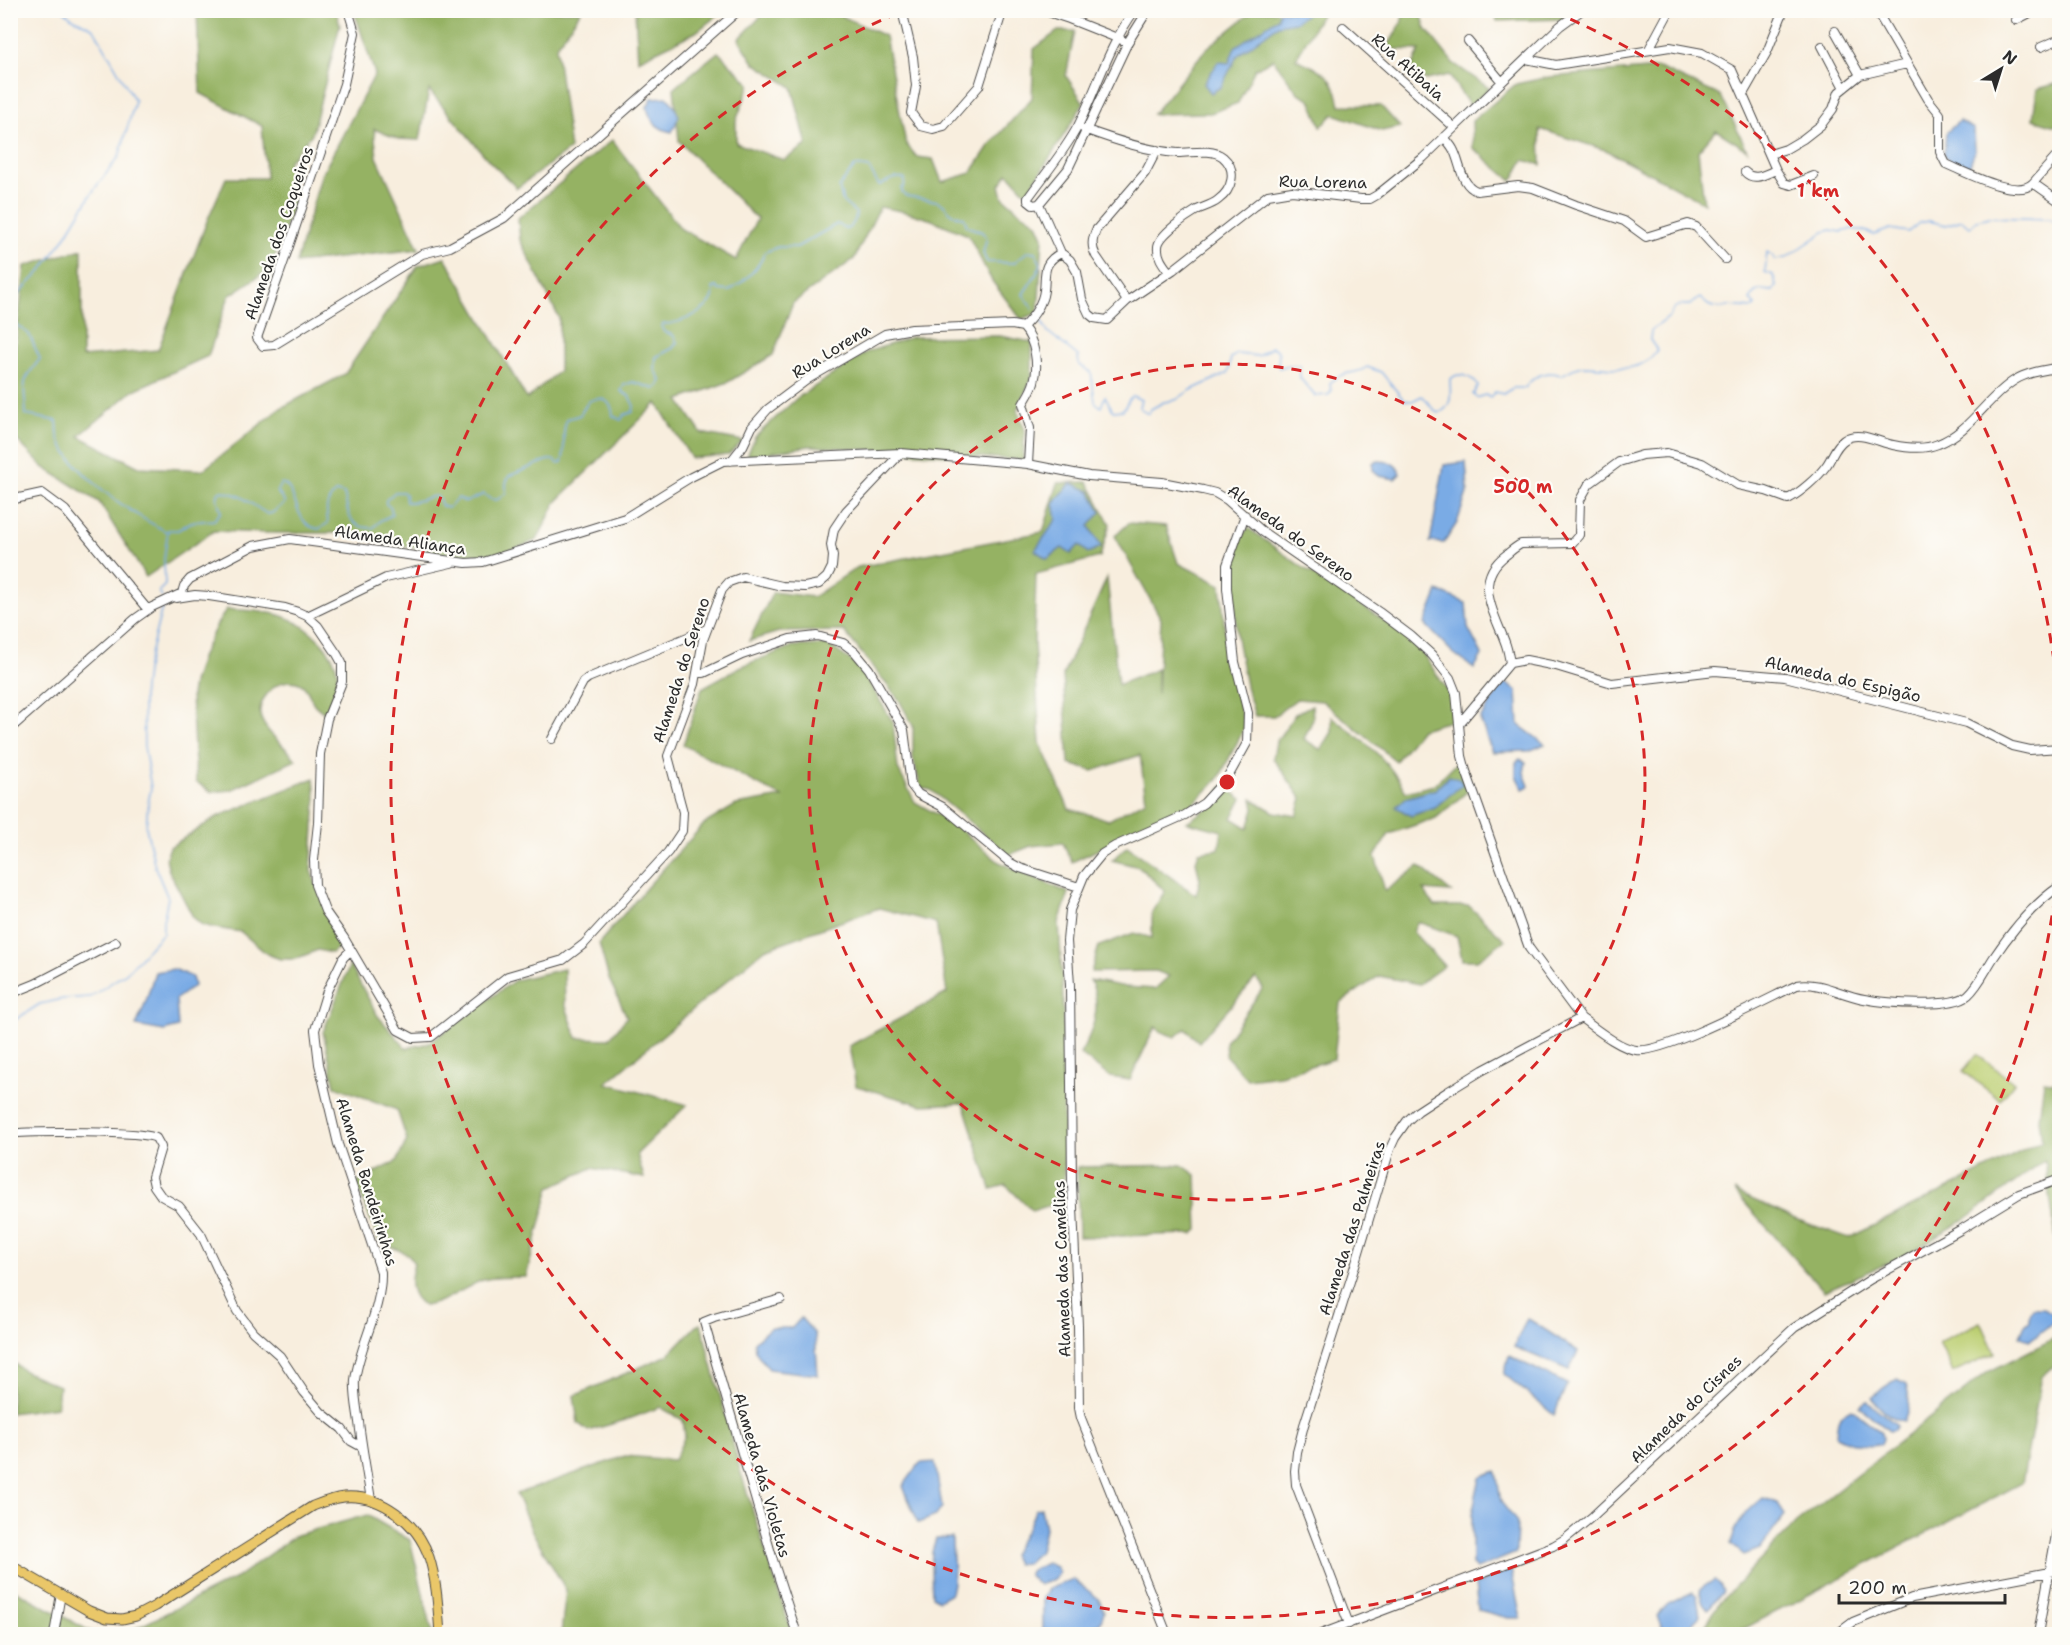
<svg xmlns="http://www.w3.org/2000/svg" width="2070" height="1645" viewBox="0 0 2070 1645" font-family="'Shantell Sans',sans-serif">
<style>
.green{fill:#bccf72;stroke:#747d4e;stroke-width:1.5}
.forest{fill:#95b264;stroke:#606e48;stroke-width:1.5}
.water{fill:#7aabe5;stroke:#526b88;stroke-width:1.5}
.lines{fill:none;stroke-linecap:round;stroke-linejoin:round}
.stream{stroke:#7aabe5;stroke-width:1.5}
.minor-casing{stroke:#4a4846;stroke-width:10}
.major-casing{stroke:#4a4846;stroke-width:11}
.minor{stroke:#fff;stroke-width:8}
.major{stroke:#eac769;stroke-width:9}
.ring{fill:none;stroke:#d62828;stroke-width:3;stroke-dasharray:10 8}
.labels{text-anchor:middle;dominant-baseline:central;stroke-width:4.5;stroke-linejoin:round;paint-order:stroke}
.street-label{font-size:16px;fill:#2b2b2b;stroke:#fdfcf7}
.centre{fill:#d62828;stroke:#fdfcf7;stroke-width:3}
.ring-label{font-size:18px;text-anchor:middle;font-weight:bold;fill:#d62828;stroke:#fdfcf7;stroke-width:4.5;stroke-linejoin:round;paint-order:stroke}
</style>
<rect width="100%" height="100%" fill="#fdfcf7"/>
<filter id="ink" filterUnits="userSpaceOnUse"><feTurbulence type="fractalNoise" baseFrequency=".0167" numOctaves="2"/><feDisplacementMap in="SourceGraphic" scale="12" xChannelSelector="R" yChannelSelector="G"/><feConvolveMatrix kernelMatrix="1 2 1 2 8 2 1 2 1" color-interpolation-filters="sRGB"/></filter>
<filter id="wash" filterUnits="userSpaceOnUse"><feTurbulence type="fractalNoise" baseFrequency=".008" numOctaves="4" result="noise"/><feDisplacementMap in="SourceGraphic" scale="24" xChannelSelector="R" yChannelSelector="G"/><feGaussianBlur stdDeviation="1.35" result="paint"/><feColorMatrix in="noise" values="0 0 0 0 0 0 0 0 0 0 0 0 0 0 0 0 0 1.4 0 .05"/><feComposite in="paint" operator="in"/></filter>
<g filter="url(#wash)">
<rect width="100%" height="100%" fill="#f8eede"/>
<path class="green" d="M1977,1054L2014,1083L2000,1100L1963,1071Z
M1981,1322L1995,1353L1953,1372L1939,1342Z"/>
<path class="forest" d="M197,11H336L340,25L312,134L288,162L293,205L271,268L229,296L208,356L134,390L79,436L139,467L203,470L281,408L345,374L418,266L445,257L527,399L559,371V318L520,240L518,218L612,140L681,229L736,260L757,219L679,141L674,88L718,52L750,84L736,121V143L784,160L807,145L792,87L754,63L739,39L766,11H831L885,36L906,144L917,157L933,159L942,182L971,173L989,146L1032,98L1034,49L1058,31H1075L1066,76L1084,103L1027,194L1008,173L1000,185L1003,197L1019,211L1037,223L1043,237L1038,313L1021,319L992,281L968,235L932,220L906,212L880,207L854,259L793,303L773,355L728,382L679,400L701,433L743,441L728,455L691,458L657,403L556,502L537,540L497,556L447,554L338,533H266L214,531L146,577L99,502L43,467L11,434V366L15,349L25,266L82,249V357L158,350L207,221L226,178H266L262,126L200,93Z
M354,11H581L556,47L570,149L517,188L490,162L429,90L420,140L398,139L374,129L377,157L419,249L296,263L321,176L375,74Z
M635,11V10L723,11L696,32L638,60Z
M1253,11H1323L1296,59C1323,71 1334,74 1340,105L1381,106L1400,127L1382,131L1334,114L1321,126L1310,99L1298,93L1273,59L1255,69L1238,103L1211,113L1153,114L1206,49Z
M1404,11H1420L1426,29L1453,63L1489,88L1470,106L1449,75L1427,80L1409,73L1420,50L1386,49L1401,24Z
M1494,11V10L1566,11L1563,19L1497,21Z
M1659,68L1721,96L1747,150L1716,130L1698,151L1704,203L1608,151L1540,129L1541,165L1524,160L1512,181L1473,148L1472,121L1516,84L1549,77Z
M2059,83V127L2033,119L2037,89Z
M1000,336L1032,342V378L1017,410L1025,430L1023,460L810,446L747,456L755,437L797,398L867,352L912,337Z
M1088,482L1110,524L1100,557L1036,574L1034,643L1040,743L1069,809L1109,820L1146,800L1140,755L1093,771L1069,764L1063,675L1107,578L1118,685L1157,669V694L1161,619L1115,536L1129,523L1166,526L1178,563L1221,585L1227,657L1245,727L1219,778L1191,806L1072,862L1063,843L1031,846L1009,855L931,790L921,788L913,758V726L899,700L844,631L779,632L749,641L773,592L813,597L858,567L1043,532L1058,483Z
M1248,528L1305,569L1402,632L1423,654L1454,700V720L1421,729L1396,761L1322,701L1297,699L1274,716H1255L1246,686L1237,638L1234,585L1239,540Z
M227,609C244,611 265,610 282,616C307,624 342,654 337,683C335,694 330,704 324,713C321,710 316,707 314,704C309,697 309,689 301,684C294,679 281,681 274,687C238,718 280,738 296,760L231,790L212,792L196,782L191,695L193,683L201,658L217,624Z
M828,645L859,666L893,722L898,769L915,802L954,824L999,862L1069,893L1059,922L1063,998L1064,1201L1032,1211L1006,1185L991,1189L963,1103L922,1105L856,1086L849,1046L947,993L936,923L879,908L765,949L606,1083L687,1105L637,1154L644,1178L592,1168L550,1187L526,1277C511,1278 491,1276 478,1282C459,1291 445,1302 425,1306C408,1296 409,1281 414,1264L409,1255L379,1241L356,1183L397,1161L407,1140L397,1110L335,1086L323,1032L350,965L378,1016L406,1048L429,1043L515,980L564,969L565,1004L577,1038L609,1039L627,1017L609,979L599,943L647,887L704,824L736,805L782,797L683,745L702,688L740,667L793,646Z
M1312,705L1313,719L1304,739L1321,750L1332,732V717C1364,741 1386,756 1406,792L1434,785L1458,761L1469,790L1436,818L1389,834L1375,856L1385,891L1419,866L1451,892L1423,890L1435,906H1469L1505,940L1477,960H1462L1457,936L1418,922L1413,932L1444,966L1419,984L1379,976L1340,1003L1334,1059L1280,1075L1247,1079L1226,1056L1225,1042L1263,988L1256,978L1199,1042L1185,1029L1175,1037L1162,1032L1155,1027L1130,1080L1110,1077L1080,1054C1093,1032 1103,1005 1090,980L1126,987L1155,989L1169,976L1156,971L1091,972L1099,946L1134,933L1152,938V912L1165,891L1139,867L1112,860L1127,846L1196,895L1200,880L1196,861L1199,852L1219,849L1222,831L1187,822L1212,805L1223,786L1242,799L1232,818L1248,828L1254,809L1252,799L1274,812L1297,816L1302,799L1273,758L1276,742L1295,714Z
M314,778L316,799L311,871L341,946L331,953L318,950L295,959H280L267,954L241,932L215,928L202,925L193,917L169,871L166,858L170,847L217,817Z
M2044,1081L2059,1083V1260L2045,1160L1967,1218L1905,1256L1824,1291L1734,1191L1795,1219L1849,1238L2042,1141L2039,1119Z
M1182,1165L1196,1175L1198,1230L1193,1234L1079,1237L1077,1167Z
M701,1324L740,1470L792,1634H561L566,1590L533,1533L516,1494L625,1456L674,1460L685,1436L683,1420L660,1407L629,1419L588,1431L578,1423L574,1396L668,1355L696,1326Z
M2059,1336V1361L2042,1376L2022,1483L1734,1634H1700L1721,1601L1796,1523L1988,1372Z
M10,1360L26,1372L59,1386L57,1407L11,1413Z
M367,1515L410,1540L433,1634H125L236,1578L296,1535Z
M11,1588L95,1634H11Z"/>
<path class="water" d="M1279,11H1311L1295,22L1278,25L1237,56L1221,87L1211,93L1204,84L1218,62L1229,63L1235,47L1278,18Z
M667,97L673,104L679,116L672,132C657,129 650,121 647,107L652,98Z
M1959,121L1974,129L1975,150L1968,171L1953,165L1944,155L1946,133Z
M1376,461C1387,461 1397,462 1400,474L1395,479L1379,476L1373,470V463Z
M1466,462L1468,490L1457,523L1444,543L1430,542L1444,465Z
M1071,483L1090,491L1101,512L1089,526L1101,547L1088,553L1079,545L1071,554L1062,548L1047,559L1035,550L1057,519L1054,503Z
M1438,591L1466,603L1468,628L1482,655L1474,669L1452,652L1425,624Z
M1504,682L1517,691L1519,725L1545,744L1529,751L1492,752L1480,719Z
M1520,759L1526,762L1524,773L1529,786L1523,789L1516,776V762Z
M1449,776L1459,779L1463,784L1435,807L1411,816L1396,807L1406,798L1436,789Z
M174,969L192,977L194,986L176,999L178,1027L164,1031L136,1026L146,1001L155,972Z
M2033,1308H2043L2055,1314L2056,1320L2029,1341L2020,1336L2025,1324L2030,1321V1314Z
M801,1318L815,1334L818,1375L769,1369L755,1351L754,1342L770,1328H792Z
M1527,1318L1578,1351L1569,1370L1514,1347Z
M1509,1356L1567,1384L1554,1415L1504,1374Z
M1897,1379L1906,1384C1910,1398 1910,1408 1904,1421C1890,1419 1880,1409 1872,1398L1883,1388Z
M1867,1401L1897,1425L1894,1430L1889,1431L1859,1406Z
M1852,1409L1882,1433L1883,1439L1881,1444C1865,1449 1850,1443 1836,1436C1837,1421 1837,1415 1852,1409Z
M935,1462L942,1507L936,1516L918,1523L903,1486L920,1463Z
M1496,1471L1501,1502L1517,1522L1516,1553L1477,1569L1472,1565V1514L1480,1477Z
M1763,1498L1777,1503L1785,1515L1760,1549L1744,1555L1731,1544C1736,1521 1745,1513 1763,1498Z
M1041,1508L1045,1528L1040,1551L1027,1563L1016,1564L1012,1555C1019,1540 1031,1526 1035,1510Z
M952,1538C952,1557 956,1575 951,1593L939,1600L932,1596L931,1567L932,1552L936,1539Z
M1047,1563L1056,1567L1059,1573L1055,1579L1039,1585L1028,1575L1031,1570Z
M1511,1569L1521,1618H1508L1478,1610L1475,1585Z
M1073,1579L1099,1599L1104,1612L1100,1623L1081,1634H1043V1598L1048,1589Z
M1714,1580L1721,1586L1723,1592L1708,1609L1703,1603L1699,1590Z
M1693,1592L1697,1596L1700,1616L1681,1634H1665L1657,1616L1668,1604Z"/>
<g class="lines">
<path class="stream" d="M10,303L41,271L64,239L95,188L119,157L135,101L94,29L71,17L63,10
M1038,316L1048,332L1078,356L1079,365L1091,372L1095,402L1101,407L1105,396L1113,411L1123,410L1130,398L1133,396L1141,400L1139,407L1146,413H1149L1151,409L1164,402L1176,400L1189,391L1228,373L1231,358L1237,354L1258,356L1272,347C1284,351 1276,359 1279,368L1289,365H1300V378L1315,396L1328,395L1331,392L1330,383C1346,368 1352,377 1367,367L1381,372L1404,400L1412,401L1422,396C1429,401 1430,409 1439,413C1454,406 1450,392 1450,380C1458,370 1473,377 1478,386L1473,394L1477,398L1485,395L1490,397L1495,392L1503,394L1513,388H1525C1534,375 1546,370 1561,375C1568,372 1576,366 1583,366C1609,366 1640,377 1657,350L1650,340L1651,331L1669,317L1674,308L1681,305H1690L1700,298L1708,305L1713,307L1720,308L1728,306L1753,308L1755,305L1750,300C1754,288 1761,290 1773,291L1776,286L1773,275L1765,272L1767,252L1773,256L1775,260L1786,258L1824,232L1831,230L1842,232L1852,229L1865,231L1874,235L1890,229L1908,232L1919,223L1929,221L1946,225L1962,220L1970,227L1976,220L1990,217L2050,219L2060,224
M10,320L29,334L40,359C18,386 25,383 26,415L57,421C58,427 57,435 59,439C77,478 131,513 167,532
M162,597L159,591L165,585L164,559L168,530H178L191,522L214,520L221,512L217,498L219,492L223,491L240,496L267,514L272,513L285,503L277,491L281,483C299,487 292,526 319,529L328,523C326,510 325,502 336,492L344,494C349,512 346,528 373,528L381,520L392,515L391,508L386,504V500L395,492H403L405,494L406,502C416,503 425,498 435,496L438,497L442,506L448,508L458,498L466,502L484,494L490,499L497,500L506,493V483L509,476L548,460H553L559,464L562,462C567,447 560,436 567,419L580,415L588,402C602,394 612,401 613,416L621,420L624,415L633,412L634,406L629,396L621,391L624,385L633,382L655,389L659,386L661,380L655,369L656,357L673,348L677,342L673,335L664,332L661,326L663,324C679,325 719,308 713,288L717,287L719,290L729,291C745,281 759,269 765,252L778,247H797L837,224L847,229C854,225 856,220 856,213L843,202L839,187L855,166L869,168L878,184L881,185C888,181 895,175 905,179L904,187L902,188V192L906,196L937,201C952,207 944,215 964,217L967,226L982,232L987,237L983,253L987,262L1014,263L1028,251L1035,252L1041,264L1037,273L1023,294L1033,309
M10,1023L40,1004L63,999L90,997L126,973L163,933V921L168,898L155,867L146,827L148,804L151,788L144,746L143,698L146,671L162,607"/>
</g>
</g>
<g filter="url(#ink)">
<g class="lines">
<defs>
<path id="minor" d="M348,10L355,33L344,84L283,264L257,338L263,346L274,345L422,254L450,247L504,218L739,10
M902,10L913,57L916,86L911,113L921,126L933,129L944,126L979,86L1003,10
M1042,10L1069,19L1122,40
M1135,10C1109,45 1097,88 1078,126C1064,152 1045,174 1028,198V201L1033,205L1039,204L1068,169L1128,42L1148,10
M1876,10L1928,99L1940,114V152L1946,164C1965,172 2017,200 2033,183L2060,202
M2016,20L2036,10
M1343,27L1454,127
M1835,31L1860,75
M1468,41L1502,82
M1822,46L1844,88
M2041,47L2060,39
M1649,49L1670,10
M1526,59L1556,65L1670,47L1702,53L1732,70L1776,170L1784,183L1791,185L1814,176
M1743,94L1767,52L1784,10
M1084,129C1114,140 1147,151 1178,153C1192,153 1212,148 1223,157C1238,170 1232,190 1218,200C1212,205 1203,207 1197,210C1187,216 1158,235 1158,247C1157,257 1164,265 1169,272
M1444,137C1447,141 1451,145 1453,149C1461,163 1460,185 1477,191L1518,186L1533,188L1576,205L1624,221L1646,237L1688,224L1696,227L1725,259
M1770,154L1786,149L1803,139L1821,125L1833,109L1839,92L1860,75L1907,64
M1745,172C1754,182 1765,174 1776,170
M2033,183L2056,157L2060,156
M1039,204L1061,253L1070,260L1077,272L1082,299L1089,314L1094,318L1107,320L1127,301L1173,270L1268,195L1292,191L1361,199H1370L1377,195L1423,158L1560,26L1582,10
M1127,301L1096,256C1091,246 1092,240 1096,230L1145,173L1157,150
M1023,327C1035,340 1039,365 1034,382C1032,390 1027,397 1023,404L1030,428L1028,464
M1023,327C1031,319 1038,311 1042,299C1049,280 1037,265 1061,253
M731,461L743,446L752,427L768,409L808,379L885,334L912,329L1012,325L1023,327
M10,500L42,493L65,510L148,610
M176,598L195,595L209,596L285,608L298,612L307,616L318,626L337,654L342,663V682L327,719L320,754L318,823L314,860L315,885L325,911L344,938L398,1030L413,1038L431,1037L508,976L563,960L584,944L668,852L682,831L683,812L668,756L695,684L703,640L722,590L729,582L743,577L782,586L805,587L819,584L827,577L832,567L833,556L831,545L834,529L846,511L901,453
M307,616L386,578L451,563
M1510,663C1509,657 1508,651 1506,645C1496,615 1471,581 1506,555C1511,551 1515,547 1521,544L1572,543L1579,535L1580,500L1589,484L1619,462L1642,455L1667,453L1692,460L1702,463L1738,485L1766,491L1788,499C1801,492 1817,478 1826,466C1832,458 1835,446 1844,440C1858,430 1878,442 1893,445C1907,448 1924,450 1938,444C1970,432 1987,397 2015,380C2028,372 2045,370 2060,367
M697,673H704L742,655L790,639L817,636L843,643L855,652L869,669L904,730L911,785L918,794L943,807L1009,862L1020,868L1079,887
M1460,723L1510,663L1526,660L1556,666L1612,683L1715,671L1785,677L1966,723L2012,746L2030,750L2060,748
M10,729L135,619L152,607L182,593L184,586L190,579L253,546L290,539L466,563L483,562L625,518L691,477L723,461L901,453L1028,464L1089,476L1162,482L1203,490L1215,493L1227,500L1263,532L1379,612L1411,636L1432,655L1450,678L1456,693L1462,756L1466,771L1529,948L1581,1018
M552,739L583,682L588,678L707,629
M351,950L343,958L327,991L315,1030L319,1064L338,1144L381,1272C382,1310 360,1343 355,1380C354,1394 357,1408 359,1422C362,1448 367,1474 371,1500
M10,994L35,984L116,942
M10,1134C28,1131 145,1131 156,1138L161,1147L152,1177L154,1186L161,1196L179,1206L201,1234L237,1311L253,1332L280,1356L304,1392L321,1412L342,1429L351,1441L362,1447
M781,1299L714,1318L704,1322L773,1560L797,1634
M1349,1624L1296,1485L1295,1471L1297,1452L1304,1425L1353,1272L1390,1149L1395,1138L1407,1121L1418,1111L1447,1092L1483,1070L1581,1018C1595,1028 1619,1048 1636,1050C1662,1055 1767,999 1797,985C1820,981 1841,995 1864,999C1885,1003 1952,1009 1968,995C1979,985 1986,969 1994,957C2012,930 2033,904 2060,886
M54,1634L61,1594
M1167,1634L1081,1418L1079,1408L1078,1326L1072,1183L1070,985L1067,941L1070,910L1084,876L1102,854L1115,846L1185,815L1204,803L1228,777L1247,743L1248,713L1235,662L1227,588V565L1245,515
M1321,1634L1553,1546L1565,1539L1593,1516L1794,1328L1871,1279L1960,1230L2019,1194L2060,1179
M1837,1634L1853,1622L1912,1598L2060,1570
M2038,1634L2060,1513"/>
<path id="major" d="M10,1565L89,1611L107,1618L122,1619L136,1616L155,1606L313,1506C323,1502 333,1498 344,1497C381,1494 417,1522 429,1557C437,1582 438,1608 440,1634"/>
</defs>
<use href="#minor" class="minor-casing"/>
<use href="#major" class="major-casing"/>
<use href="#minor" class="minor"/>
<use href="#major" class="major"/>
</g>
</g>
<g class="ring">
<circle cx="1227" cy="782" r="418"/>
<path d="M2059 862A836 836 0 1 1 900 12M1554 12A836 836 0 0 1 2059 702"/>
</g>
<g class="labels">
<g class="street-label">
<text transform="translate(1408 67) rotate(42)">Rua Atibaia</text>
<text transform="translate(1323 182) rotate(1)">Rua Lorena</text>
<text transform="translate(279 233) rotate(-71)">Alameda dos Coqueiros</text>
<text transform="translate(831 351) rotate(-32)">Rua Lorena</text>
<text transform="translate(1291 533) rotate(36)">Alameda do Sereno</text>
<text transform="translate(400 540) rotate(8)">Alameda Aliança</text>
<text transform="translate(681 670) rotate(-72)">Alameda do Sereno</text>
<text transform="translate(1843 679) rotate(13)">Alameda do Espigão</text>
<text transform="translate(367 1182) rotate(73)">Alameda Bandeirinhas</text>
<text transform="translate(1352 1228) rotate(-72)">Alameda das Palmeiras</text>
<text transform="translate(1062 1269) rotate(-92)">Alameda das Camélias</text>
<text transform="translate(1686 1409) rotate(-44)">Alameda do Cisnes</text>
<text transform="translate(762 1475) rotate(74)">Alameda das Violetas</text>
</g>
</g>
<circle cx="1227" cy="782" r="9" class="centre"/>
<g class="ring-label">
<text x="1818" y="197">1 km</text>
<text x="1523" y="493">500 m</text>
</g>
<rect width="2070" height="1645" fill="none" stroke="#fdfcf7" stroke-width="36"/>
<g transform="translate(2001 69) rotate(38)" stroke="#fdfcf7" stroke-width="4.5" paint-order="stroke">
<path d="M0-4.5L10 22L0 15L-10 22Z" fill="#2b2b2b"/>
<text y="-9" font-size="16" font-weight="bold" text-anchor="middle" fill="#2b2b2b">N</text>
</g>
<path d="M1839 1594v9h166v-9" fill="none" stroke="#2b2b2b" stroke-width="3"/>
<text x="1848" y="1594" font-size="18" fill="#2b2b2b" stroke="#fdfcf7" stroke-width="4.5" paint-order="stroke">200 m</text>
</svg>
